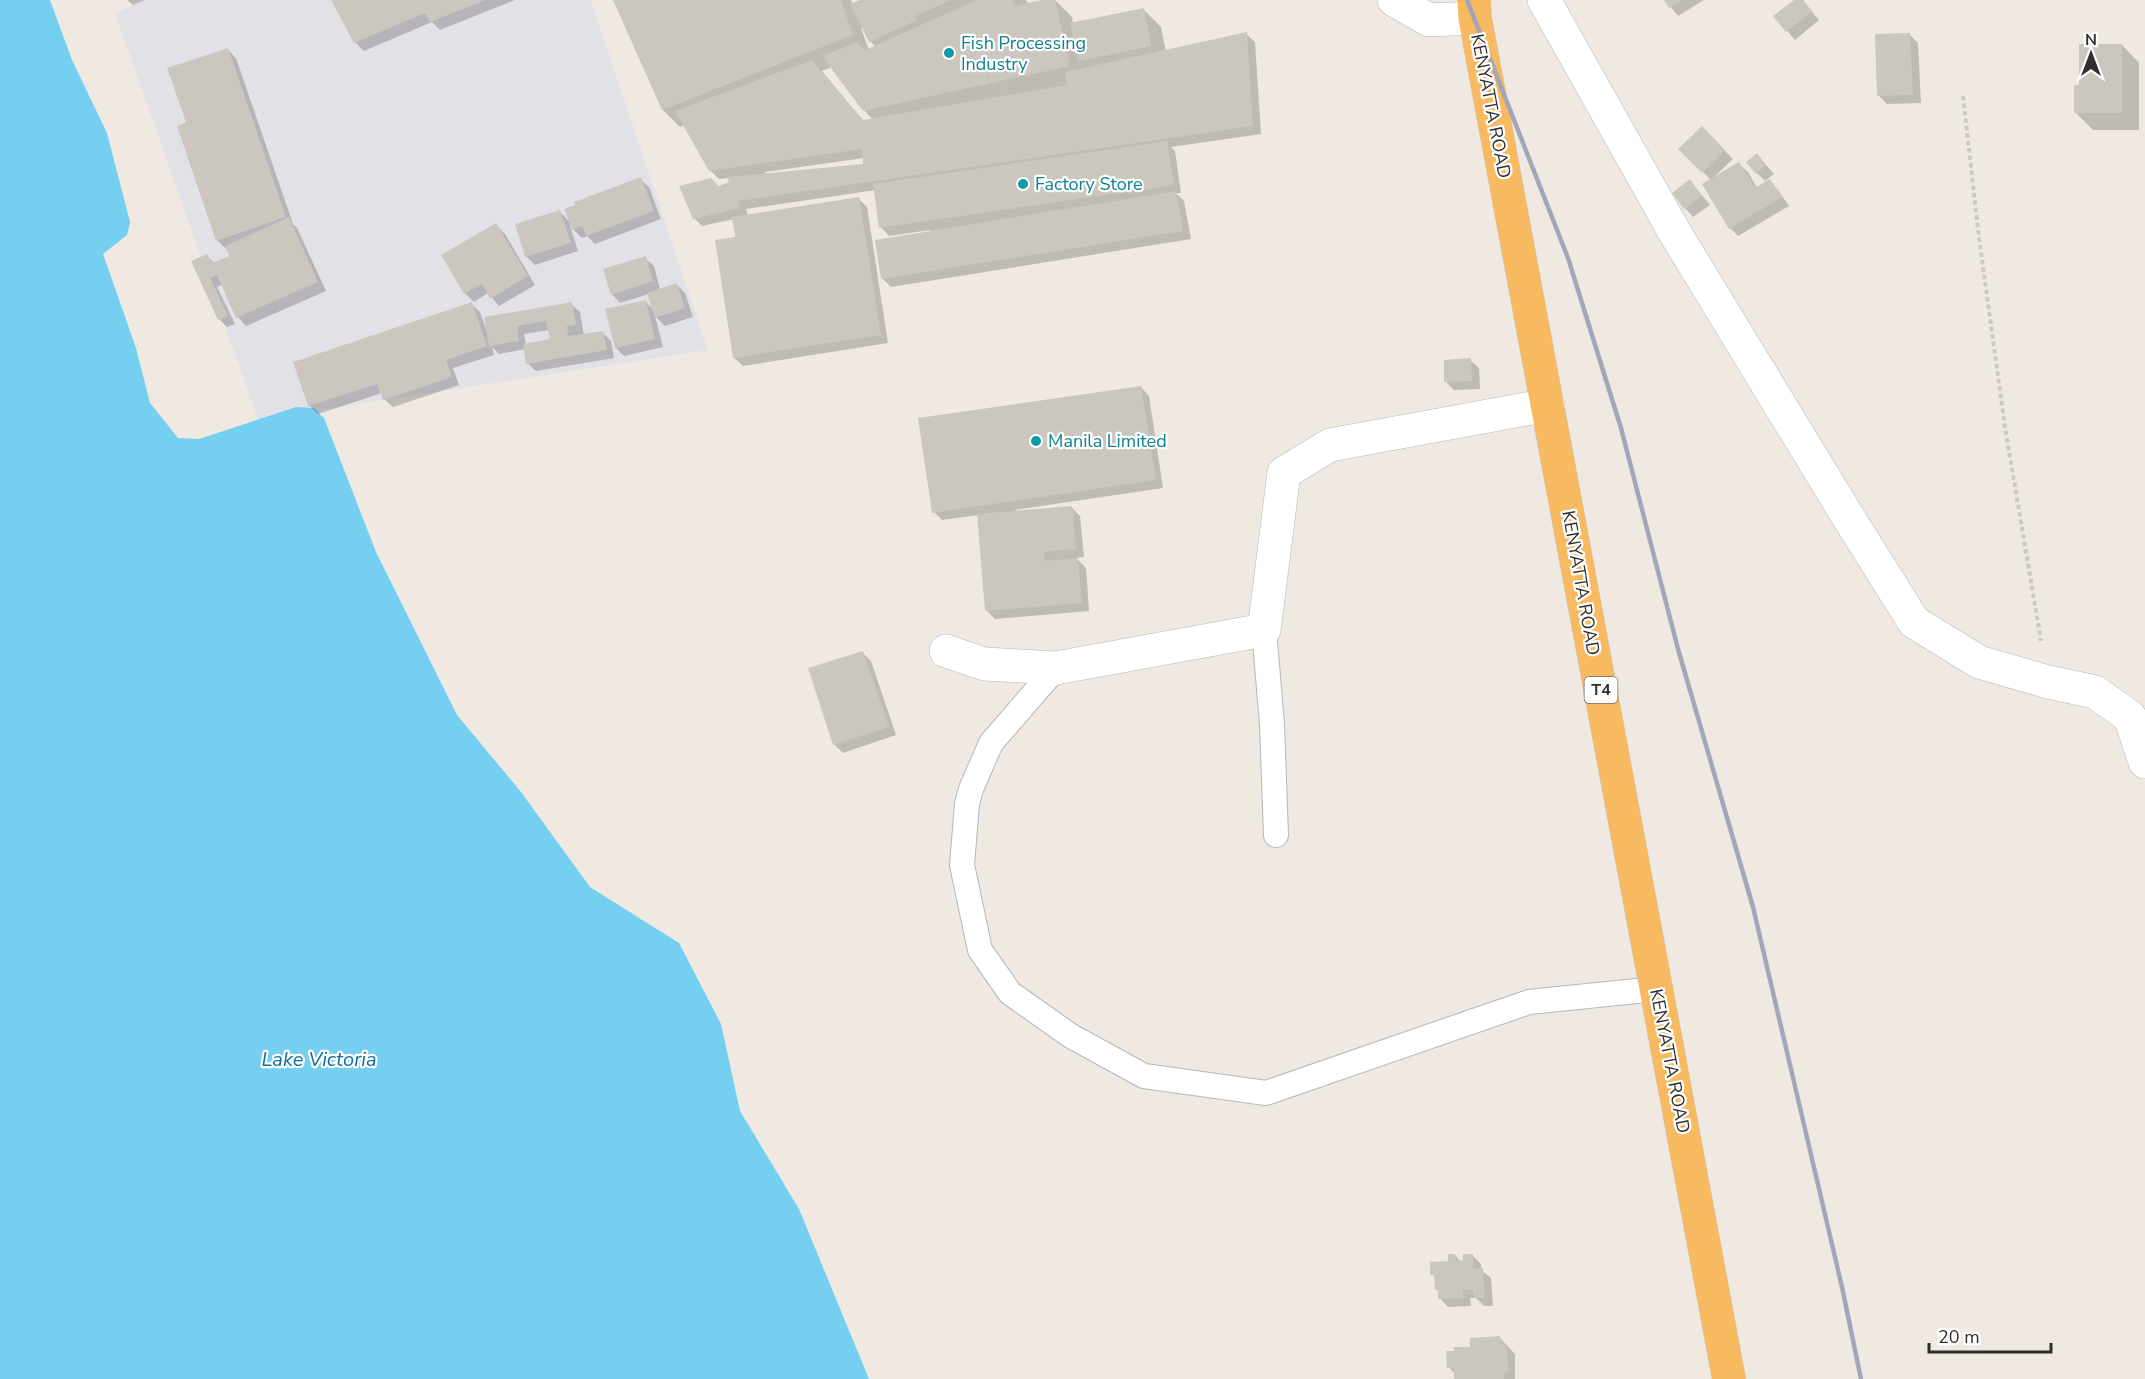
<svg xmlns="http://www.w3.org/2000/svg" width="2145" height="1379" viewBox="0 0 2145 1379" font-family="'Nunito Sans',sans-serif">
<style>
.industrial{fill:#e3e1e8}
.water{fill:#75cff0}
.shadow{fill:#0003;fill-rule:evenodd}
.building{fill:#cbc7bf}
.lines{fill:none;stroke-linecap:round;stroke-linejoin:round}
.service-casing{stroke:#b4b7c1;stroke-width:26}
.minor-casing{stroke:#b4b7c1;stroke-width:34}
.trunk-casing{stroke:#c9c9c9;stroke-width:34}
.path{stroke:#c9c9c9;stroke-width:4;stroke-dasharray:4.5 3;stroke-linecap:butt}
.service{stroke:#fff;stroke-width:24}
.minor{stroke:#fff;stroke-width:33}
.trunk{stroke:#f8ba60;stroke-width:33}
.rail{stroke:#a3a6b8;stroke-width:4.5}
.culture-dot{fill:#0f9aa8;stroke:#fff;stroke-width:2}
.labels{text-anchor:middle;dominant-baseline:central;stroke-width:4.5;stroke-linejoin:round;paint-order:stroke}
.shield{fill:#fff;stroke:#6d6d6d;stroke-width:1.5}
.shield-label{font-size:16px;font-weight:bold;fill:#2e2e2e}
.culture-label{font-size:18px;fill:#0d838f;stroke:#fff;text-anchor:start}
.street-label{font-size:18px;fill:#2e2e2e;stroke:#fff}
.water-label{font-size:20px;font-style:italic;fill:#0d6fa3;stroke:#fff}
</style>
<rect width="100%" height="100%" fill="#efe9e1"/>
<path class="industrial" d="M145,0H591L708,350L312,411L259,422L115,13Z"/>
<path class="water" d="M0,0H50L72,60L107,133L130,222L127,235L103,254L136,348L150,403L178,438L199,439L296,407L314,408L324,418L376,552L457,715L521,792L590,887L679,943L721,1024L740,1111L799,1209L869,1379H0Z"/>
<path class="shadow" d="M127,0H145L133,5Z
M332,0H515L440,30L432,22L364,51L355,42Z
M614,0H851L853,5L863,0H1025L1030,4L1055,0L1072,17L1073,24L1144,10L1161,27L1166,52L1246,34L1255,42L1261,134L1171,147L1175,151L1181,193H1176L1184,201L1191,239L891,287L883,279L877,241L930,233V230L889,236L881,227L876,190L746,209L748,216L859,199L867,207L888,343L743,366L734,358L737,239L734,219L702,226L694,218L719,188L731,183L729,178L719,179L710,170L685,125L680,127L663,110ZM861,28H863L870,41L876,47L869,50ZM832,67L864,110L873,120L863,121L822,71ZM864,158L865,165L765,175V172Z
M1665,0H1704L1678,16Z
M1796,0H1802L1819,20L1795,40L1775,16Z
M1909,34L1918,43L1921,103L1887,104L1879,96Z
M2122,45L2139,63V130H2093L2076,113L2081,87Z
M227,49L236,58L293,224L297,228L326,291L246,326L238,317L223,285L217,287L235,324L227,327L219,319L193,262L207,256L215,264L231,257L227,248H225L217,240L188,123Z
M1702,128L1733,159L1714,177L1739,164L1748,172L1757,188L1770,181L1778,190L1789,206L1738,236L1730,228L1711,180L1680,149Z
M1757,155L1774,174L1765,181L1757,173Z
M640,179L649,187L661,219L595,244L587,236L582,238L570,226L578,251L535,265L527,257L516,225L560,212L571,223L577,206Z
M1690,181L1710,205L1693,217L1685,208Z
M496,225L505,234L535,285L499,306L488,293L474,302L465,293Z
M645,258L654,266L660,290L677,285L685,293L693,317L665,326L655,316L663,347L624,356L616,348L645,301L654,310L649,294L620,303L612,294Z
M471,304L480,312L487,332L571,304L580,312L584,336L603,333L611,341L614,358L536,371L527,363L526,349L499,354L492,347L494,355L453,368L459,385L393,407L384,399L382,393L318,414L310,406L295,363ZM549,330L551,341L526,345L524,334Z
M1470,360L1479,368L1480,389L1454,390L1446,382Z
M1141,387L1149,396L1163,488L1015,510L1016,512L1072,508L1080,516L1084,557L1076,558L1086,568L1089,611L995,619L986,610L978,515L942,520L934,512Z
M863,653L871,661L896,735L843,753L834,744Z
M1455,1255L1461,1262L1472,1255L1481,1264V1270L1491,1278L1493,1306H1484L1476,1298H1470L1471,1306L1448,1307L1440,1298L1439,1292L1437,1289L1436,1278L1432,1274L1450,1262Z
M1500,1338L1515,1354V1379H1456L1455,1374L1449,1367L1471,1349Z"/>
<path class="building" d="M331,0H486L430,22L425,13L354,43Z
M613,0H841L853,35L662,110Z
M860,0H951L916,16L917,20L869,42L850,4Z
M977,0H1014V6L1042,0H1055L1070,66L863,111L822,56L856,43L865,50Z
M1664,0H1682L1669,8Z
M1794,0H1803L1812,11L1786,32L1773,16Z
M1144,8L1151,46L1078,61L1070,23Z
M1247,32L1253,126L738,201L740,208L693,219L679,186L711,178L719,186L729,182L727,177L863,164L862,149L709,171L675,111L812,60L863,120L1066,85L1065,72Z
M1910,33L1913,95L1877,96L1875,34Z
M2079,44H2122V113H2074V85H2079Z
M228,48L286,217L216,241L177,126L186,122L167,68Z
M1702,126L1725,150L1702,173L1678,149Z
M1167,141L1174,185L879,228L873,184Z
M1757,153L1766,165L1756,174L1746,162Z
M1739,162L1755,188L1770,179L1782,197L1729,229L1702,184Z
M641,177L654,211L586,236L582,226L572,230L564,209L575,205L574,202Z
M1690,179L1702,196L1684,209L1672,193Z
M1176,191L1183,231L881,279L875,240Z
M859,197L881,335L733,358L715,240L735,237L732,217Z
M560,210L571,243L525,257L515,224Z
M289,217L318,282L236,318L217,275L210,278L228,316L218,320L191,261L207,254L212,263L229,256L225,246Z
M496,223L528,276L490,299L482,284L464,294L441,255Z
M646,256L653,281L611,295L603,269Z
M677,283L685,308L655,318L647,293Z
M646,300L655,339L615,348L605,309Z
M472,302L487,346L446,360L452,377L383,400L377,384L308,406L293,362Z
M572,302L576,325L567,326L568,336L603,331L607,350L526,364L523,344L550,339L546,321L517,326L519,341L489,346L484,317Z
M1471,358L1472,381L1444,382V360Z
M1141,386L1156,480L932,513L918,418Z
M1072,506L1076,549L1044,552L1045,561L1078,558L1082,603L985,611L977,514Z
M863,651L889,727L833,745L808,668Z
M1448,1254H1455L1456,1261L1463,1260V1254H1473V1269L1483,1268L1485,1298H1474L1473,1290H1463V1298L1438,1299V1290H1435L1434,1275H1430V1262L1448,1261Z
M1500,1336L1501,1344H1507L1508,1372H1504V1379H1454V1368H1447L1446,1351H1454V1347H1470V1338Z"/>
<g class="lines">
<defs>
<path id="service" d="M1264,630L1272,724L1276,835
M1056,668L991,743L971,789L967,804L962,865L980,950L1010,993L1071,1036L1144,1076L1266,1093L1529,1002L1656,989"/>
<path id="minor" d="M1394,0L1429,20L1475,18
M1544,0L1675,233L1850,520L1914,622L1979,662L2048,682L2095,692L2130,717L2145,762
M946,651L984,664L1056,668L1264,630L1284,473L1330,445L1548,405"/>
<path id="trunk" d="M1474,0L1475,18L1729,1379"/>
</defs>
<use href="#service" class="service-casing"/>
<use href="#minor" class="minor-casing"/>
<use href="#trunk" class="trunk-casing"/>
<path class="path" d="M1963,96L1979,238L2005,427L2041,641"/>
<use href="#service" class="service"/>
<use href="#minor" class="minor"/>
<use href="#trunk" class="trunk"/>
<path class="rail" d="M1467,0L1568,258L1621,428L1678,649L1753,907L1842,1287L1861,1379"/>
</g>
<g class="culture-dot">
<circle cx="949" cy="53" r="6"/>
<circle cx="1023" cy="184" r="6"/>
<circle cx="1036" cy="441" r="6"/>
</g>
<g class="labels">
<rect class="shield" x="1584.5" y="677" width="33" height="26" rx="4.5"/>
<g class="shield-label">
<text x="1601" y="690">T4</text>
</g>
<g class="culture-label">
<text x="961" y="43">Fish Processing<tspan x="961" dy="21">Industry</tspan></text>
<text x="1035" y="184">Factory Store</text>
<text x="1048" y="441">Manila Limited</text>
</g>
<g class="street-label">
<text transform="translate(1491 106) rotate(79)">KENYATTA ROAD</text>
<text transform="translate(1581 583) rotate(80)">KENYATTA ROAD</text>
<text transform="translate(1670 1061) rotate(79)">KENYATTA ROAD</text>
</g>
<g class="water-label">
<text x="319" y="1059">Lake Victoria</text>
</g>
</g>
<g transform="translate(2091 54)" stroke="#ffffff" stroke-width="4.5" paint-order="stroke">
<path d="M0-4.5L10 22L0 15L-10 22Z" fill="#2e2e2e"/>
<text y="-9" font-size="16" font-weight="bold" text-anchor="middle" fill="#2e2e2e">N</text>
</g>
<path d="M1929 1343v9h122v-9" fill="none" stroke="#2e2e2e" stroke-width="3"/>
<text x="1938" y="1343" font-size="18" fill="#2e2e2e" stroke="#ffffff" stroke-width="4.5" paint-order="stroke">20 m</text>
</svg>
